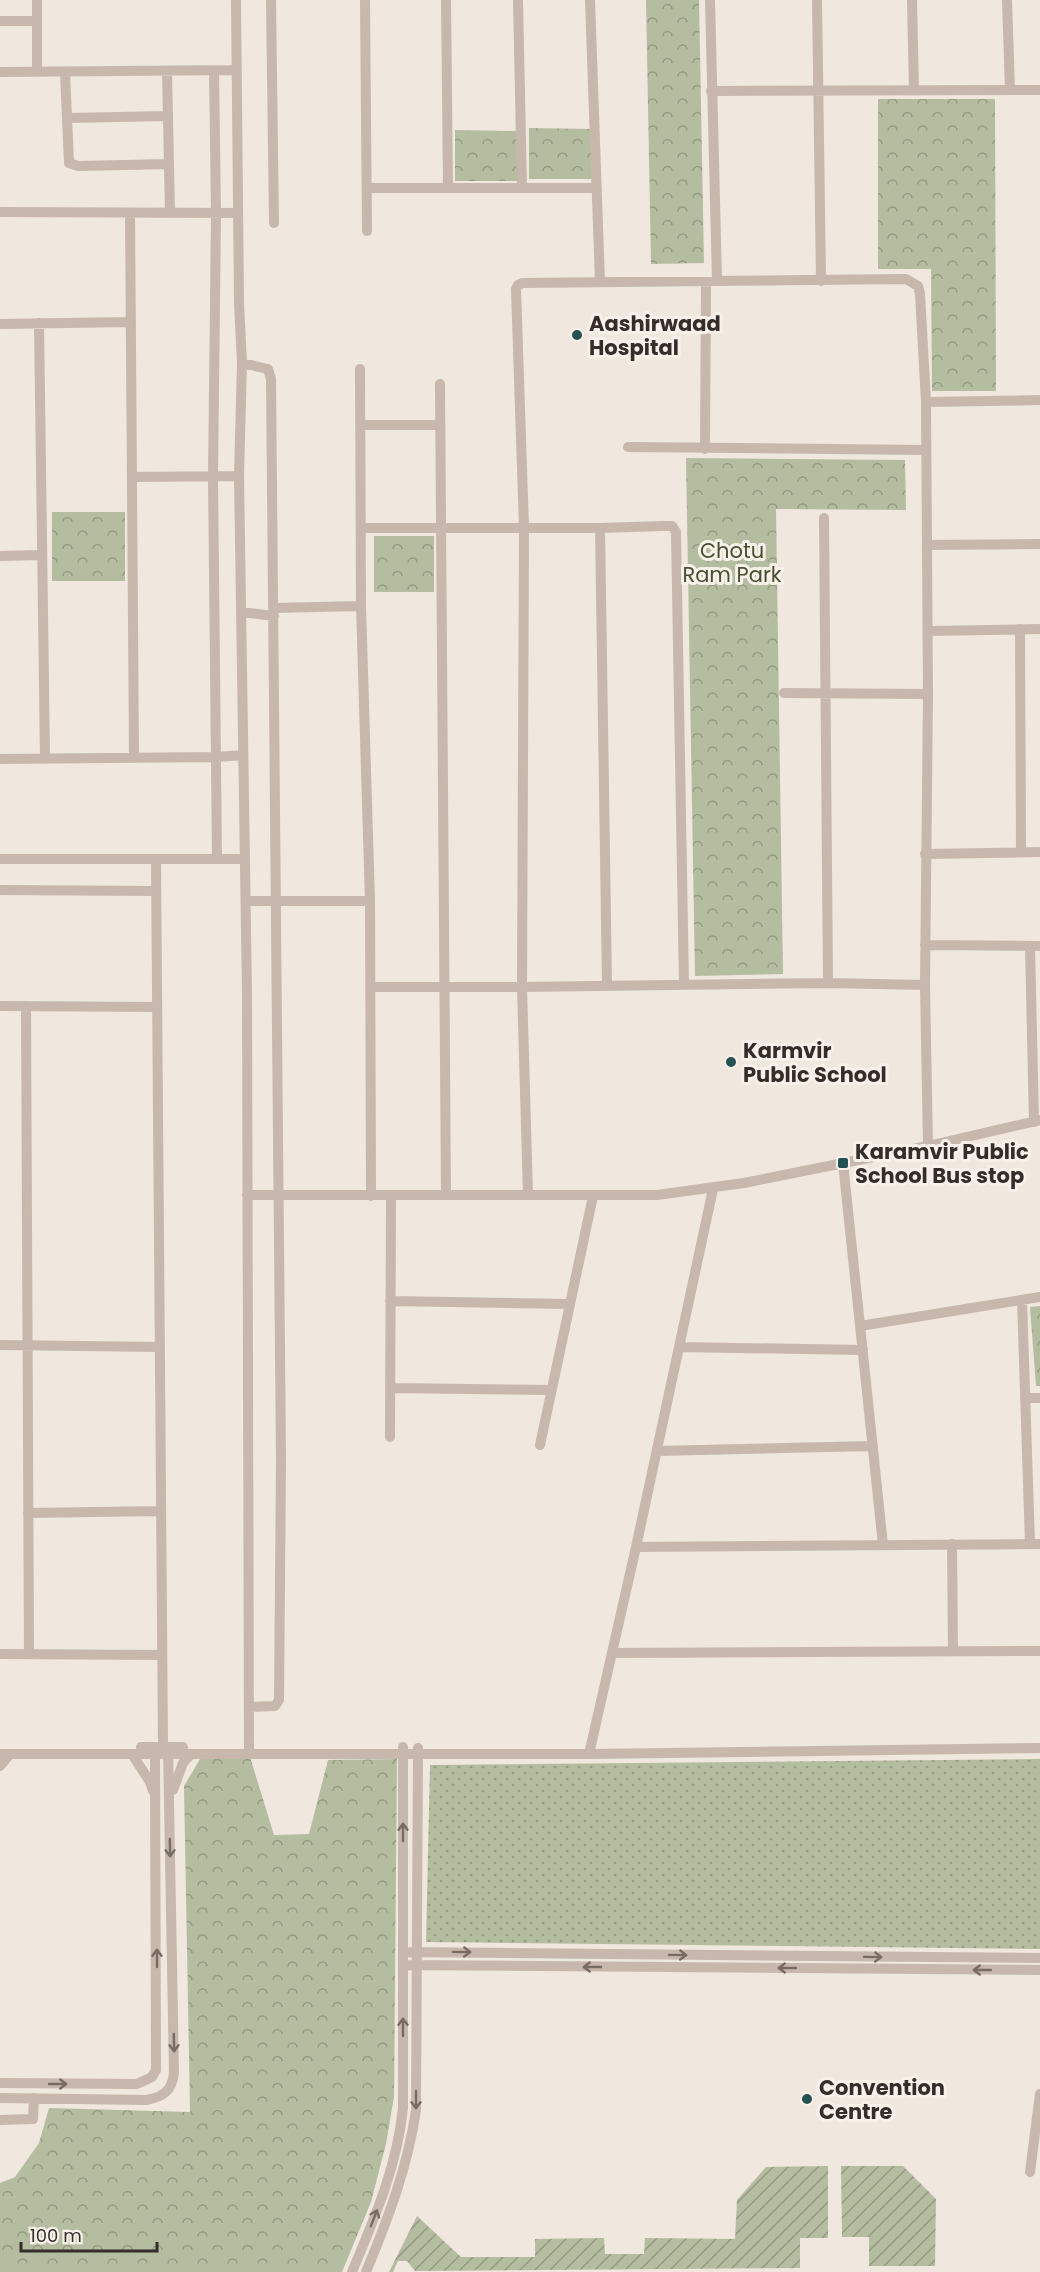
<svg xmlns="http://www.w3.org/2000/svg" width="1040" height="2272" viewBox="0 0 1040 2272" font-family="Poppins,sans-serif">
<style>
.grass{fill:url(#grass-dots)}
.park{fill:url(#park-crowns)}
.garden{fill:url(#garden-furrows)}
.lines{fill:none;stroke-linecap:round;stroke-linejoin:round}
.minor{stroke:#c7b7ac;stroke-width:10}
.oneway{stroke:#776b64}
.poi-dot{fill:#245152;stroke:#f8f1ea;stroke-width:2}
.labels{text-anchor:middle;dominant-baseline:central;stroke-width:6;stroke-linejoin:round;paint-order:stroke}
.poi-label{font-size:21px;font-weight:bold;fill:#352d2a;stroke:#f8f1ea;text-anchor:start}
.park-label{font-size:21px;fill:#465130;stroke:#f8f1ea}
</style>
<defs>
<pattern id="grass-dots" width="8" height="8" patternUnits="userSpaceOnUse" patternTransform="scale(1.5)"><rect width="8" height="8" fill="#b5bda0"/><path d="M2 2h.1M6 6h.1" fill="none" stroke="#949a83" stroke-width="1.8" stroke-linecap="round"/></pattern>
<pattern id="park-crowns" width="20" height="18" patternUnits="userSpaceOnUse" patternTransform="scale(1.5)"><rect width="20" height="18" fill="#b5bda0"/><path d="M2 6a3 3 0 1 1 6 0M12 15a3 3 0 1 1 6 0" fill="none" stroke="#949a83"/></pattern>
<pattern id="garden-furrows" width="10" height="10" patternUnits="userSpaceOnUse" patternTransform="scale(1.5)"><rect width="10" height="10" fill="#b5bda0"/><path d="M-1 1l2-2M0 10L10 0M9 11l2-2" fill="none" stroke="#949a83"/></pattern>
</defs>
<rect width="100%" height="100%" fill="#f0e7df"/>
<path class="grass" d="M1040,1759V1949L426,1942L430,1765Z"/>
<path class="park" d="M646,0H699L704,263L651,264Z
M878,99H995L996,391H932L931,269H878Z
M529,128L592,129V179H529Z
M455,130L517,131V181H455Z
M686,458L905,460L906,510L776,509L783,974L695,976Z
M52,512H125V581H52Z
M374,536H434V592H374Z
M1040,1306V1386H1036L1030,1307Z
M250,1757L274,1835L309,1834L328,1760L397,1759L394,2097L386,2144L371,2202L342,2272H0V2183L15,2177L39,2143L49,2108L190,2112L184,1786L200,1759Z"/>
<path class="garden" d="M828,2166V2238H800V2268L415,2271L407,2261H398L393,2272H389L417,2216L461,2257H535V2239L604,2238L605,2254H644L645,2238L735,2239L737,2200L766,2167Z
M841,2166H903L936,2199L935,2266H869V2237H842Z"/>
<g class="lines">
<path class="minor" d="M236,0L239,303L242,363L239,476L247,994L249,1754
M271,0L274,223
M365,0L367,231
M446,0L448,188
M518,0L522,188
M590,0L600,282
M710,0L717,281
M817,0L821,281
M912,0L914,90
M1007,0L1010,90
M0,21H37
M167,71L170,213
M214,71L216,214L213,476L217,859
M0,72L236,70
M37,72V0
M65,72L69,163L78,166L169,164
M711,91L1040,90
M67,118L168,116
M367,188H596
M0,212L238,213
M130,213L134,758
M39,323L45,758
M0,324L131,322
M242,363L268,369L271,379L281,1460L279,1700L275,1706L249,1707
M360,369L361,606L370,901L371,1196
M440,384L446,1195
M926,402L1040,400
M361,425H440
M628,447L926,450
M705,449L706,282
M132,477L239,476
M824,518L828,983
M361,528H600L663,526H672L676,532L684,985
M600,528L607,985
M927,545L1040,544
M0,556L42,555
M274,608L361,606
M241,612L274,616
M1020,629L1021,852
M928,631L1040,629
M784,693L928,694
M0,759L217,757L243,755
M925,854L1040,852
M0,859H245
M156,859L163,1747
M0,890L156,891
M246,901H370
M925,945L1040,946
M1030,946L1034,1122
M371,987H522L828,983L925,985
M0,1006L157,1007
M26,1006L29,1654
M843,1163L883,1545
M247,1195H657L744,1183L928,1146L1040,1120
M528,1195L522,987L524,528L516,289L518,285L522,283L906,279L918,286L920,294L926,402L928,694L925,985L928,1146
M1022,1300L1030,1544
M390,1301L570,1304
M860,1326L1040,1297
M0,1345L160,1347
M679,1347L863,1350
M390,1388L551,1390
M1025,1398H1040
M390,1437L391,1196
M540,1445L593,1196
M657,1451L873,1446
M28,1513L161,1511
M952,1544L953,1651
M636,1547L1040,1544
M612,1653L1040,1651
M0,1654L162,1655
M141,1747H183
M0,1754H589L1040,1748
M132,1754L150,1782L153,1791
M589,1754L636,1547L713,1189
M0,1766L10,1754
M173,1790L183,1763L191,1754
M403,1952L1040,1958
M403,1965L1040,1970
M0,2083L137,2084L152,2077L156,2070L155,1750
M0,2098L146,2100C163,2097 172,2091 174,2073L168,1747
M0,2120L33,2119L34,2098
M1030,2172L1040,2094
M352,2272C375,2217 397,2167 403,2108V1747
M366,2272C388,2219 408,2166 416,2110L418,1748"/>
</g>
<defs><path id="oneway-shaft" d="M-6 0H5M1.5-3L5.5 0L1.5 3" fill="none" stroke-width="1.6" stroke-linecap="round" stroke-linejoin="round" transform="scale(1.5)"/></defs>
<g class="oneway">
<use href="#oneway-shaft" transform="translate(403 1832) rotate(-90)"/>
<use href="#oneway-shaft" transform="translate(170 1848) rotate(89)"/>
<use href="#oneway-shaft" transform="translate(462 1952) rotate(1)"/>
<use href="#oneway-shaft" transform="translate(678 1955) rotate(1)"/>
<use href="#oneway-shaft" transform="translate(873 1957) rotate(1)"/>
<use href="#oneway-shaft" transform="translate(157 1958) rotate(-90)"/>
<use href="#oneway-shaft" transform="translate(592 1967) rotate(-180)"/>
<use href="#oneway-shaft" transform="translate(787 1968) rotate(-180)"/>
<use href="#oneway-shaft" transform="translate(982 1970) rotate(-180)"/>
<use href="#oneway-shaft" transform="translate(403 2027) rotate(-90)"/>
<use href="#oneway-shaft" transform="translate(174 2043) rotate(89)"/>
<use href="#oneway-shaft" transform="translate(58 2084)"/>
<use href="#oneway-shaft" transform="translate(416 2100) rotate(90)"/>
<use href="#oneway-shaft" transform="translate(374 2218) rotate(-69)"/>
</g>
<g class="poi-dot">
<circle cx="577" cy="335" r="6"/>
<circle cx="731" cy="1062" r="6"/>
<rect x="837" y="1157" width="12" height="12" rx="3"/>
<circle cx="807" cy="2099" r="6"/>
</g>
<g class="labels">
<g class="poi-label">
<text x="589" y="323">Aashirwaad<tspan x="589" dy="24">Hospital</tspan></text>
<text x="743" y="1050">Karmvir<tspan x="743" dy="24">Public School</tspan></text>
<text x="855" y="1151">Karamvir Public<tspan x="855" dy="24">School Bus stop</tspan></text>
<text x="819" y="2087">Convention<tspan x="819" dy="24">Centre</tspan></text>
</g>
<g class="park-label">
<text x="732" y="550">Chotu<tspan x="732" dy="24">Ram Park</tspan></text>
</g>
</g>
<path d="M21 2242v9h136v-9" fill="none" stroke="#352d2a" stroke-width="3"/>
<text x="30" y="2242" font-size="18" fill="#352d2a" stroke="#f8f1ea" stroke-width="4.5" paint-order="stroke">100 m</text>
</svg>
